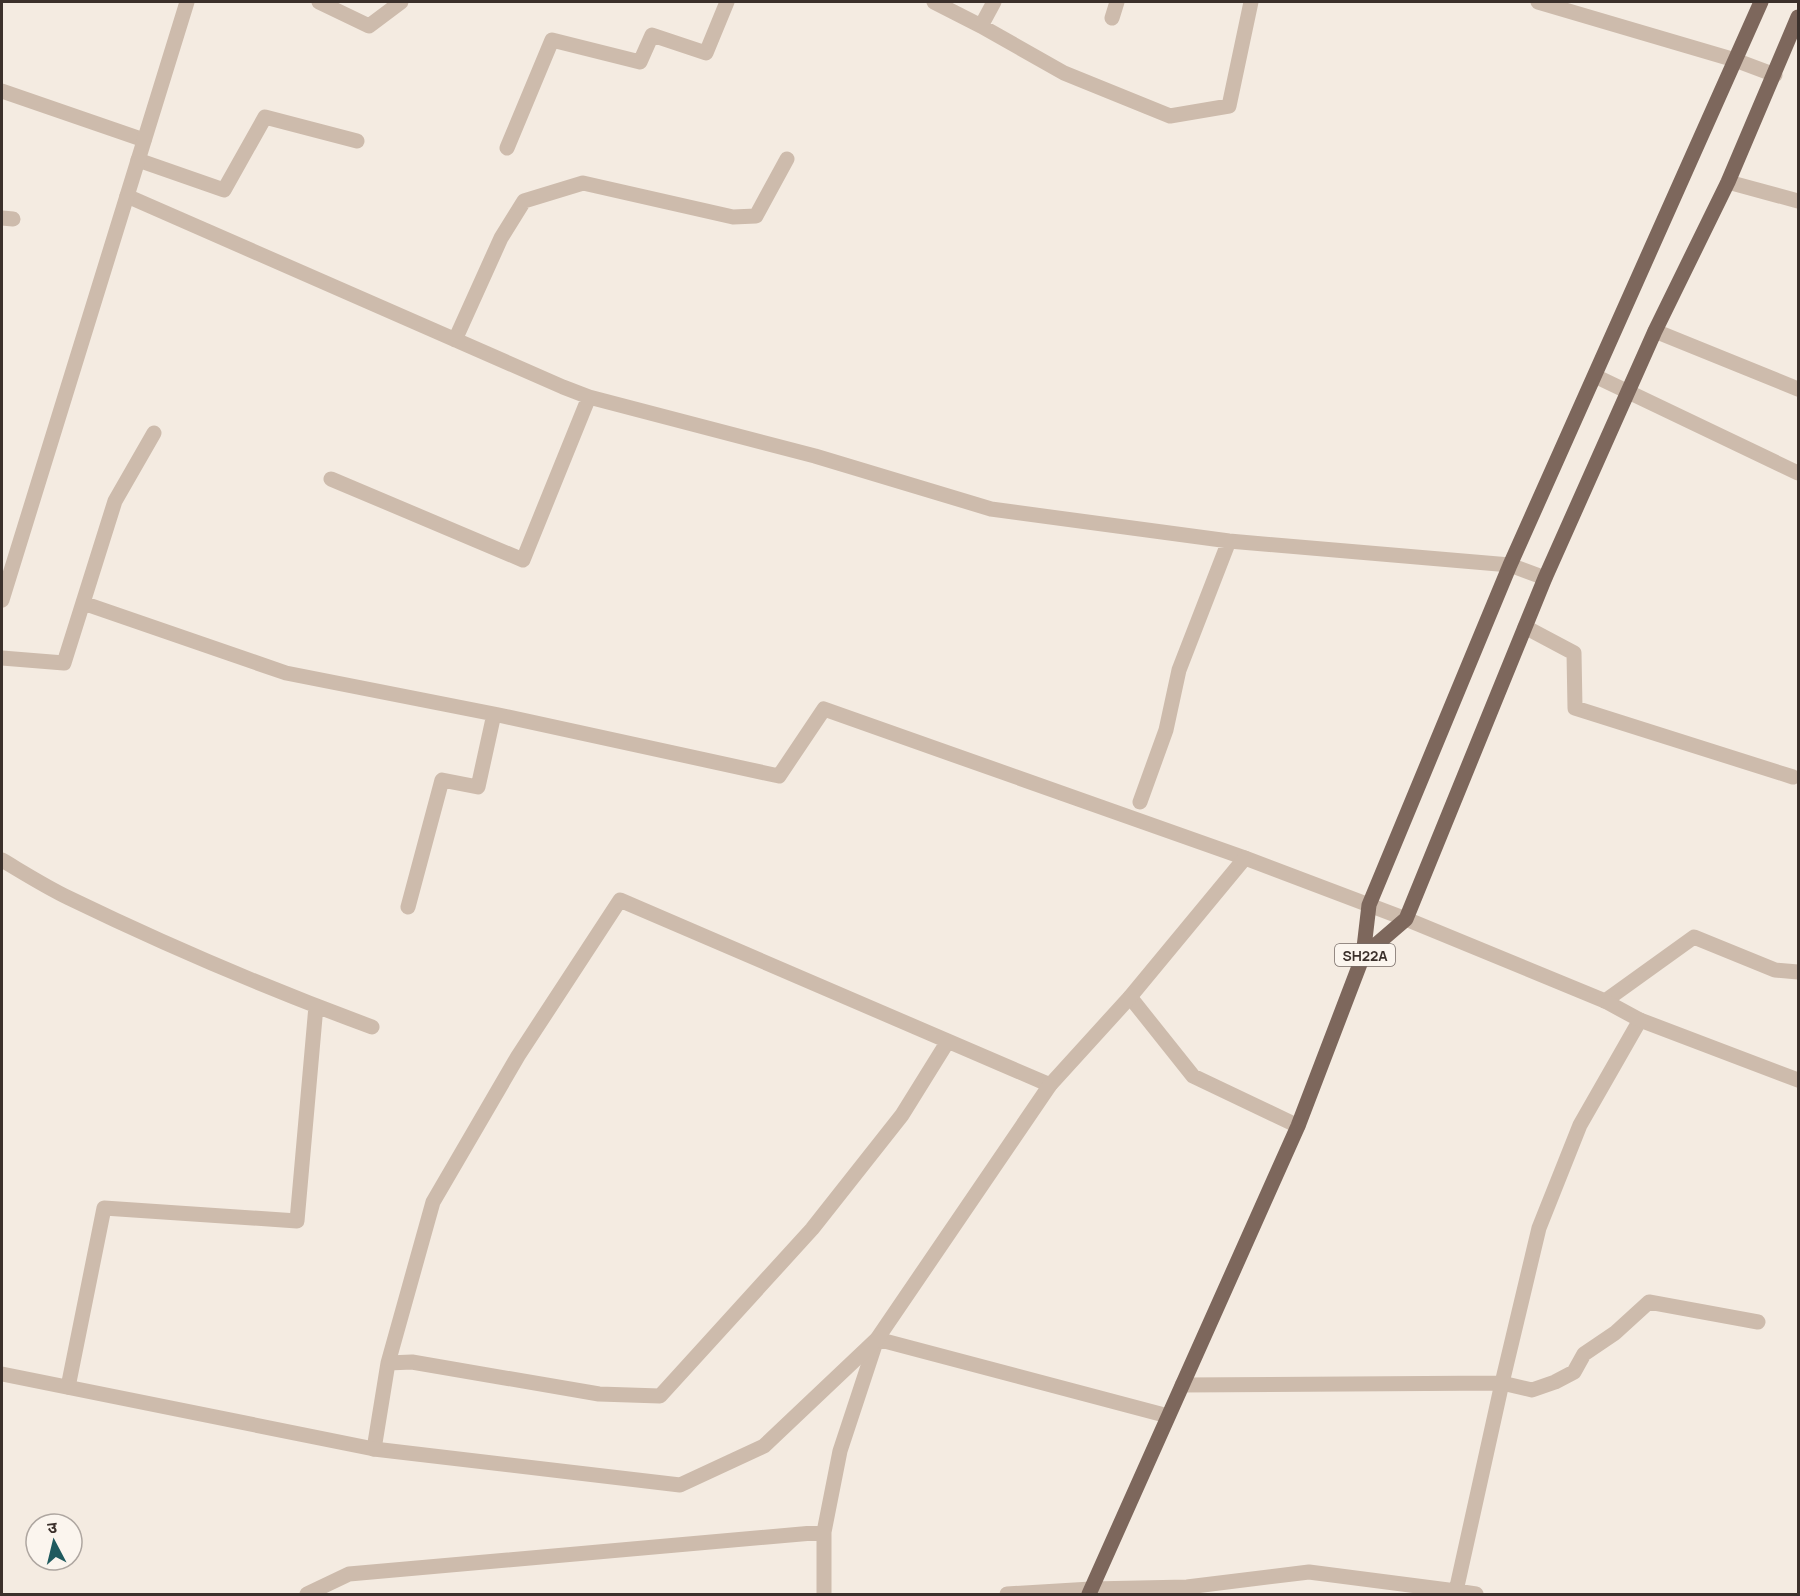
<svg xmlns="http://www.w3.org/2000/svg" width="1800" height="1596" viewBox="0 0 1800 1596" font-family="Manrope,'Noto Sans Devanagari',sans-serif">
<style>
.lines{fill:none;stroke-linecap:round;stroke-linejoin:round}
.minor{stroke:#cdbbac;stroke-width:15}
.tertiary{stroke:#cdbbac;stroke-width:15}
.primary{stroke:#7d675c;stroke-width:15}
.labels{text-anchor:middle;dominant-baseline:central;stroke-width:6;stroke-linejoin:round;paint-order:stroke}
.shield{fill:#fbf5ee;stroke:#756b66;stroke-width:1.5}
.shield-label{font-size:14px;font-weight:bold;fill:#3b302b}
</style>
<rect width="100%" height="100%" fill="#f4ebe1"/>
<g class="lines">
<path class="minor" d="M319,2L369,26L401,2
M934,2L981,26L994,2
M1538,2L1735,60L1775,75
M1112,18L1117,2
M981,26L1064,73L1170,116L1229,106L1251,2
M2,91L144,140
M507,148L552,40L640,62L652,35L706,53L727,2
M138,160L224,190L265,117L357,141
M1728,182L1798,201
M127,196L563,387L589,397L815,456L991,509L1229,541L1510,565L1545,578
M2,218L13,219
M1655,331L1798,389
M455,340L501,238L524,201L583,183L733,217L756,216L787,159
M1595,376L1798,473
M331,479L523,560L589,397
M83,603L286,673L494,714
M1525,627L1574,653L1575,708L1793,777
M2,658L64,663L115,501L154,433
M1140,802L1166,730L1179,670L1229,541
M2,860C24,873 46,887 69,898C168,946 269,989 372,1027
M408,907L442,780L478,787L494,714L779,776L824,709L1245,858
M1130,997L1193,1076L1298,1126
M1605,1001L1694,937L1775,970L1798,972
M388,1363L433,1202L518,1056L620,900L1050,1085
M1182,1385L1502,1383L1532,1390L1555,1382L1574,1372L1584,1354L1615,1333L1649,1302L1758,1322
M68,1387L104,1208L297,1221L316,1006
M374,1449L388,1363L412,1362L599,1394L660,1396L812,1229L902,1115L948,1041
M307,1594L349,1574L824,1532
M824,1594V1532L840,1451L877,1339L1168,1416
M1007,1594L1091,1589L1187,1587L1309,1572L1456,1591L1502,1383L1539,1228L1580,1125L1640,1020
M1456,1594V1591L1476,1594"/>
<path class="tertiary" d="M2,600L187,2
M2,1374L374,1449L680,1485L764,1446L877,1339L1050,1085L1130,997L1245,858L1406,919L1605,1001L1640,1020L1798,1080"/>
<path class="primary" d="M1761,2L1510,565L1369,905L1363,956L1406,919L1545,578L1655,331L1728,182L1798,17
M1089,1594L1298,1126L1363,956"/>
</g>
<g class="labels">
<rect class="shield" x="1335" y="944" width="60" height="22" rx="4.5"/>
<g class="shield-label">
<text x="1365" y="955">SH22A</text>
</g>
</g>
<rect width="1800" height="1596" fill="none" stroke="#3b302b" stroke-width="6"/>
<g transform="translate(54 1542) rotate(353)"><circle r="28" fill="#fbf5ee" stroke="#aea6a0" stroke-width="1.5"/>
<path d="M0-4.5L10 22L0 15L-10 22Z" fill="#1f5a5e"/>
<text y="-9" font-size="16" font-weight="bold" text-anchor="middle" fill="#3b302b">उ</text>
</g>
</svg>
